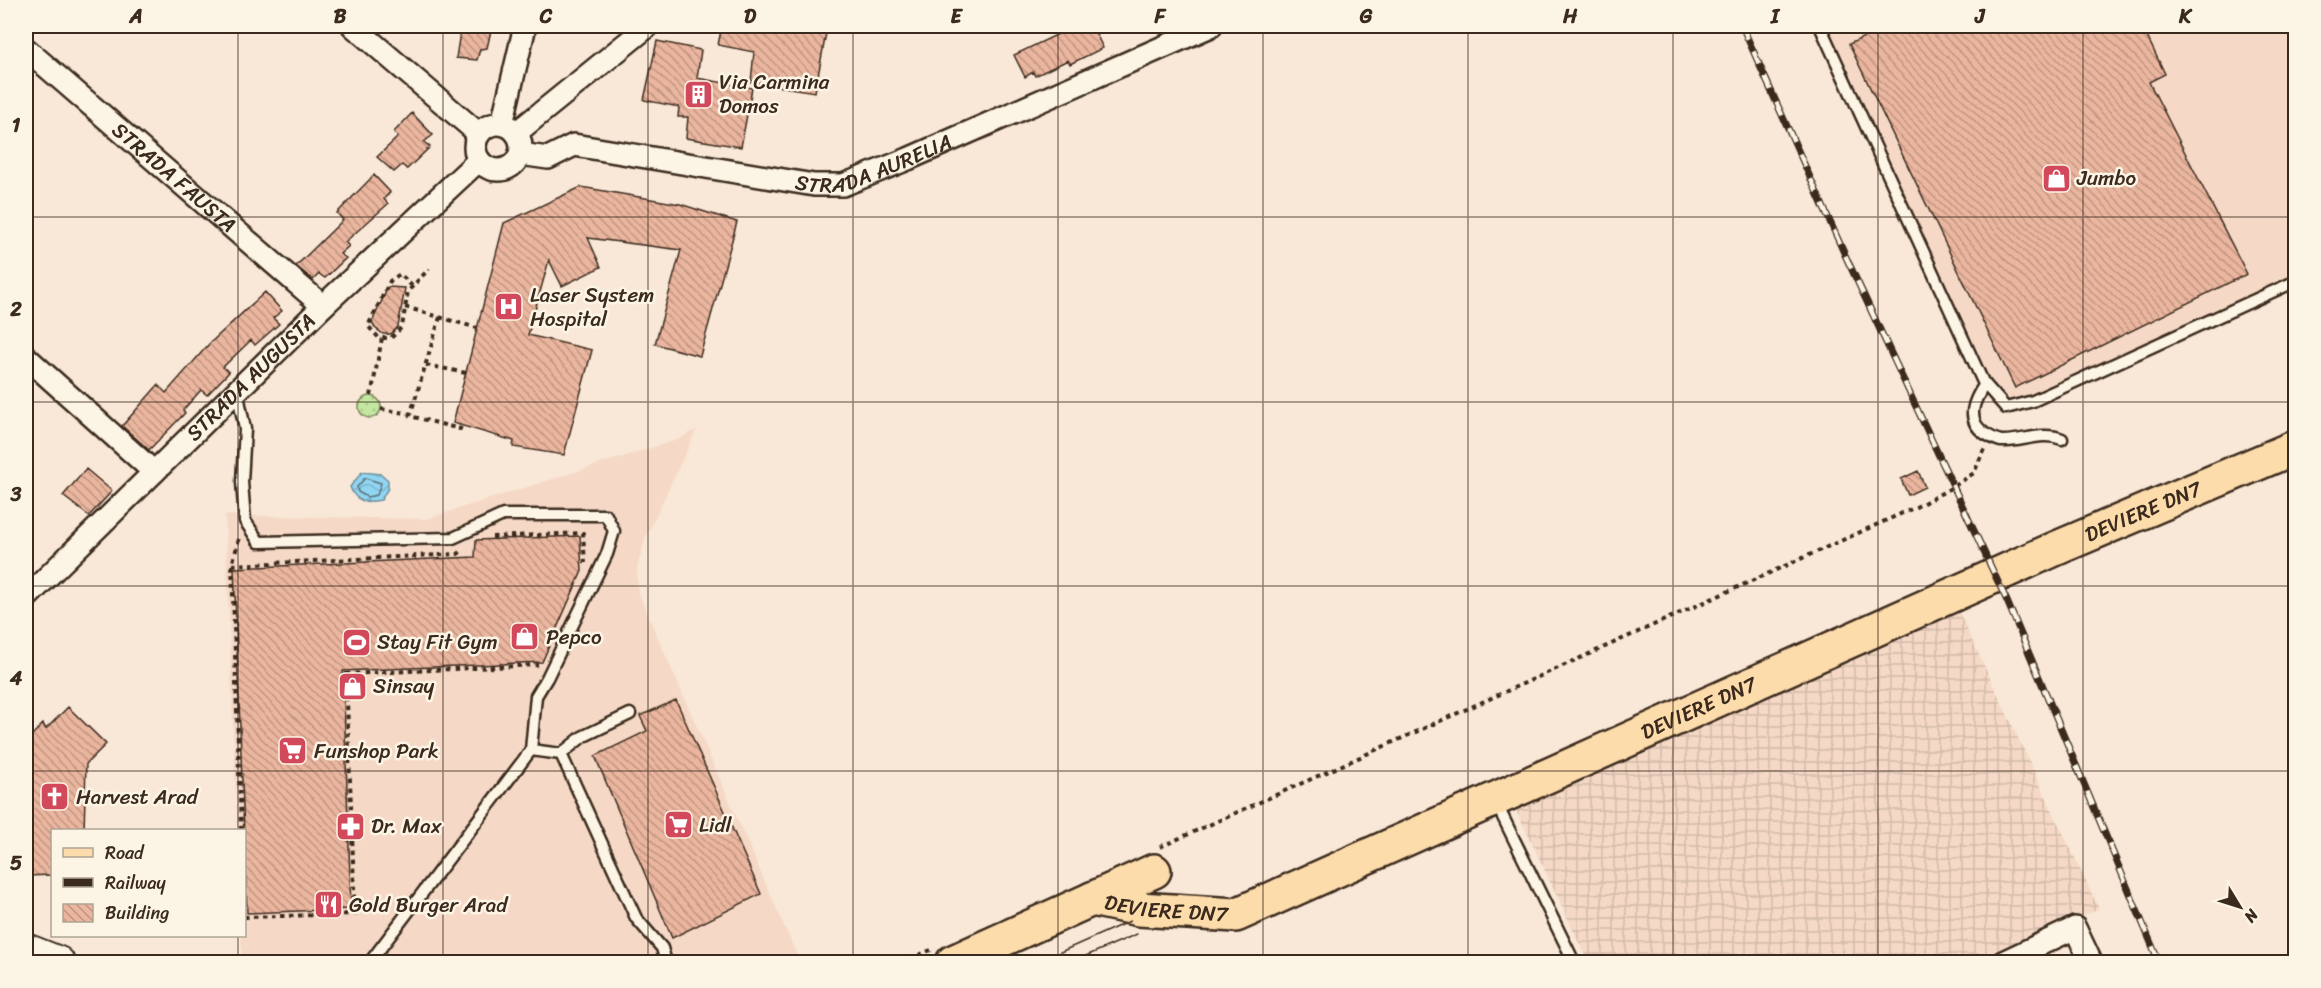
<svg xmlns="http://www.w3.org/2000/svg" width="2321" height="988" viewBox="0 0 2321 988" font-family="Sriracha,sans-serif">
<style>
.built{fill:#f5d9c6}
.industrial{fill:url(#industrial-grid)}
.park{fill:url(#park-dots);stroke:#7f885f;stroke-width:1.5}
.water{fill:url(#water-waves);stroke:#6e919d;stroke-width:1.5}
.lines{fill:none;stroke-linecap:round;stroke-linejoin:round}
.shore{stroke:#5d6e73;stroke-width:1.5}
.building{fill:url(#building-back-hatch);stroke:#3b2a1e;stroke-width:1.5}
.lane-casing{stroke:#3b2a1e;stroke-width:15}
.street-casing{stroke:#3b2a1e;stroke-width:26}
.secondary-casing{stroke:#3b2a1e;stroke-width:34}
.primary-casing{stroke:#3b2a1e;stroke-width:38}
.path{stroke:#3b2a1e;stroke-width:4;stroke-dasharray:4.5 4.5;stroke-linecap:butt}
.lane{stroke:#fcf5e5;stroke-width:10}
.street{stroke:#fcf5e5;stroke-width:21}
.secondary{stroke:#fcf5e5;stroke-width:30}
.primary{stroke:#fddcac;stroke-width:33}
.tram{stroke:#3b2a1e;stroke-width:1.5}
.rail-casing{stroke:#3b2a1e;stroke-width:7}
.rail{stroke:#fcf5e5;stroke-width:4.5;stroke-dasharray:14;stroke-linecap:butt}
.grid{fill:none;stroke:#3b2a1e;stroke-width:1.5;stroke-opacity:0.55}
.labels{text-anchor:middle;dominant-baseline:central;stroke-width:5;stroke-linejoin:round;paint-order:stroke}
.poi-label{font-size:21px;fill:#3b2a1e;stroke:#fcf5e5;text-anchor:start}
.street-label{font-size:21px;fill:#3b2a1e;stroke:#fcf5e5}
.neatline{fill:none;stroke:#3b2a1e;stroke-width:2}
.grid-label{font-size:20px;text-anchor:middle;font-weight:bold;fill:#3b2a1e}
</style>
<defs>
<pattern id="industrial-grid" width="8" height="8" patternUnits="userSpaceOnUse" patternTransform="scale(1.5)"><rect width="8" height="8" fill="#f5d9c6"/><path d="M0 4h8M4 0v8" fill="none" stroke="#d3baaa"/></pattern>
<pattern id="park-dots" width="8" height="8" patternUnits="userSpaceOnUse" patternTransform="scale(1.5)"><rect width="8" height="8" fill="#c3e6a0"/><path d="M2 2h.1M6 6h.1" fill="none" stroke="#a8c589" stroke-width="1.8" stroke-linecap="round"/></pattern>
<pattern id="water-waves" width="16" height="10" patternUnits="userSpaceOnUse" patternTransform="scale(1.5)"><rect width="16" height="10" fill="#90d5f2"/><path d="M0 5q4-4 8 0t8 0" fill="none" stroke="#7db7cf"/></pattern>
<pattern id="building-back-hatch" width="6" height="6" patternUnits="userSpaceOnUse" patternTransform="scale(1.5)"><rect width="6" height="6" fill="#ebb69f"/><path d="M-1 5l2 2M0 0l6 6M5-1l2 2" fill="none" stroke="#c09481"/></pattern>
</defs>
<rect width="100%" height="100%" fill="#f9e8d7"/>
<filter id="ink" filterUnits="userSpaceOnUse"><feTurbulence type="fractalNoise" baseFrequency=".0167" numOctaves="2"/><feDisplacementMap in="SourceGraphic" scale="12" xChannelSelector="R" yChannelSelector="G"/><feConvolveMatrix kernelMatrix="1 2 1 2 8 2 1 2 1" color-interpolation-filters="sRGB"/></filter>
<g filter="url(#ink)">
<path class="built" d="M1816,26H2295V281L2006,408L1983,382Z
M697,429L645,539L637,569L638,592L800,962H242L241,936H244V830H237L225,515L426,519L679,439Z"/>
<path class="industrial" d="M1948,589L2099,909L1986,962H1588L1510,797Z"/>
<path class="park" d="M359 407a11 11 0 1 1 22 0a11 11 0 1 1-22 0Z"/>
<path class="water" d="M362,472L381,474L388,480V488L381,500C366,503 356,503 350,487Z"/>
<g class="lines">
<path class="shore" d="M365,478L381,483L377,495L367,497L358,492L357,487Z"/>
</g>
<path class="building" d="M461,26H492L487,48L480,49L477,60L456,58Z
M722,26H780L826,33L815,92L751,82L754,52L718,45Z
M1075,26H1092L1103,48L1070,64L1068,60L1035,76L1033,72L1025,77L1014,55Z
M1888,26H2142L2165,74L2149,82L2247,274L2015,388L1849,44Z
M657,41L701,50L697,78L752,88L741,147L686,138L688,117H678L679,107L644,100Z
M412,113L433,135L424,142L430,147L407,169L402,165L394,172L377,157L398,137L394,132Z
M374,175L390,192L384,199L388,204L345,242L349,246L340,254L346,258L325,278L319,274L313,280L296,266L343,220L337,213Z
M581,187L680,204L737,222L700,356L655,344L681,250L588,238L601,267L562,286L549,260L528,335L592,350L564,455L513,447L514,441L453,423L504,223Z
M388,287L405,288L398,327L391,334H383L375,328L372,322Z
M265,292L282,311L273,318L279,324L255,345L251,340L223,367L229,372L207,395L201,390L183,410L185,413L149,450L122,426L158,385L166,393L209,344Z
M86,469L112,491L89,516L63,496Z
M1918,471L1925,487L1908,495L1901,479Z
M580,536L582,571L542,662L343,671L351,909L247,913L234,568L475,557L476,540Z
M676,700L761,894L672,938L595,756L647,731L640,716Z
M68,707L106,744L86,764L84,831H52V875L26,876V741L43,724L46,729Z"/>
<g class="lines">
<defs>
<path id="lane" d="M1820,26L1983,382L2006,408L2033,401L2296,281
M1985,384C1974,400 1965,419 1984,433C1989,436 1995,440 2001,441C2022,442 2042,431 2062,439
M237,390L245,429L242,482L245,521L259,542L453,538L503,515H606L614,531L607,554L547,678L536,696L531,750L370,962
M531,750L561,754L636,918L662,948L666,962
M561,754L582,737L630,714
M1501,813L1574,962"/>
<g id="street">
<path d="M353,26L479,134"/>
<path id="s1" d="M26,49L323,306"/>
<path d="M502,124L525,26"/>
<circle cx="498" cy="147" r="23"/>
<path d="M516,133L648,26"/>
<path id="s2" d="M520,154L548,158L574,145L814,185H843L908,159L1211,26"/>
<path d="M26,357L154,472"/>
<path id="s3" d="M26,598L323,306L479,160"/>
<path d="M2003,962L2075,928L2091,962"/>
</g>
<path id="secondary" d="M26,949L59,962"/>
<g id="primary">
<path id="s4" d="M1092,899L1139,909L1236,915L2057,548L2296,447"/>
<path d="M953,962L1154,871"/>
</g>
</defs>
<use href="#lane" class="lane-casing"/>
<use href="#street" class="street-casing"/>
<use href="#secondary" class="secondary-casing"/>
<use href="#primary" class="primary-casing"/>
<path class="path" d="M412,286L400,274L390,281L368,326L379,338H391L402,327L408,291L429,269
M405,307L477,328
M440,317L410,416L460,429L461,425
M426,365L466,373
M371,396L382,338
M381,409L411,414
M492,537L583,533L585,563
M239,539L232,565L241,830
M232,565L458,554L463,550
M1160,847L1916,507L1953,487L1974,473L1984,449
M244,917L355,914L346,674L538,665
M902,962L931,950"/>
<use href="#lane" class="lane"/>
<use href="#street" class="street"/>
<use href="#secondary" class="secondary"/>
<use href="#primary" class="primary"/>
<path class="tram" d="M1038,962L1130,921
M1072,962L1137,934"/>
<defs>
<path id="rail" d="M1742,26L1845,255L2007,601L2159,962"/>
</defs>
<use href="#rail" class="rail-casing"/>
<use href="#rail" class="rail"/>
</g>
</g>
<path class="grid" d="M238,26V830M443,26V962M648,26V962M853,26V962M1058,26V962M1263,26V962M1468,26V962M1673,26V962M1878,26V962M2083,26V962M26,217H2296M26,402H2296M26,586H2296M26,771H2296M238,936V962"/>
<defs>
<symbol id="building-square" viewBox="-11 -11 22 22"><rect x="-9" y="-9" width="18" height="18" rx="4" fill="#d1495b" stroke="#fcf5e5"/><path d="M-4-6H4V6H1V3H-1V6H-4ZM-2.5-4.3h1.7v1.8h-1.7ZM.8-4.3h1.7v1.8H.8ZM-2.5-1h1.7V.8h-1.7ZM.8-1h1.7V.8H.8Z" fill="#fff"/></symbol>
<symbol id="shop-square" viewBox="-11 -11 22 22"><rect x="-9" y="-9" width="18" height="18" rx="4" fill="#d1495b" stroke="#fcf5e5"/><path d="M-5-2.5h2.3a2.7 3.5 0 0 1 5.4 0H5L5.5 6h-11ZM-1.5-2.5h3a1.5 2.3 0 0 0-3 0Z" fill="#fff"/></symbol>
<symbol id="hospital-square" viewBox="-11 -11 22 22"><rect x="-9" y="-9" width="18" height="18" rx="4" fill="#d1495b" stroke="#fcf5e5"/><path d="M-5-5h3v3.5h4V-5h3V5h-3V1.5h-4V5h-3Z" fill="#fff"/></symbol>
<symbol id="stadium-square" viewBox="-11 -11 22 22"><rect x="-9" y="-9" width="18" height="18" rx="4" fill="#d1495b" stroke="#fcf5e5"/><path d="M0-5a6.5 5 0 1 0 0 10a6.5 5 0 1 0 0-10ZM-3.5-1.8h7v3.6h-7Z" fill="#fff"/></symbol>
<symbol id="supermarket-square" viewBox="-11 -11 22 22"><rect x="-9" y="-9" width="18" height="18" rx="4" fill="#d1495b" stroke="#fcf5e5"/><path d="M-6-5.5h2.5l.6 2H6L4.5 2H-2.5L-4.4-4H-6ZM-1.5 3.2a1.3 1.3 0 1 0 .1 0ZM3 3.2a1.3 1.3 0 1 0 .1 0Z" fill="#fff"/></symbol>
<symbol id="church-square" viewBox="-11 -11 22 22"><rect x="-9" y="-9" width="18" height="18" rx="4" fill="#d1495b" stroke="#fcf5e5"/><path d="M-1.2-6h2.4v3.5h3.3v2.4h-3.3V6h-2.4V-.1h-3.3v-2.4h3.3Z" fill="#fff"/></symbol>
<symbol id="pharmacy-square" viewBox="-11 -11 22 22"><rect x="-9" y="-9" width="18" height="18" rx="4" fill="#d1495b" stroke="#fcf5e5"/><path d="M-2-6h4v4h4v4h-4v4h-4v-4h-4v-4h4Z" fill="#fff"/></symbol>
<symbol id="restaurant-square" viewBox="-11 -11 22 22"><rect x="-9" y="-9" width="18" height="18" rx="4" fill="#d1495b" stroke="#fcf5e5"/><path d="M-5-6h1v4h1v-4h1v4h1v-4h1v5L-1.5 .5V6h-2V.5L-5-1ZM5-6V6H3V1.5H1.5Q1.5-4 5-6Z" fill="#fff"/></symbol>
</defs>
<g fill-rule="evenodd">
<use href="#building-square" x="682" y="78" width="33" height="33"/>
<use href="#shop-square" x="2040" y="162" width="33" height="33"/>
<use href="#hospital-square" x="492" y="290" width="33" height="33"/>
<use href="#shop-square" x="508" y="620" width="33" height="33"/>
<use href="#stadium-square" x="340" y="626" width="33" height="33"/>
<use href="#shop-square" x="336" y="670" width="33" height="33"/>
<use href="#supermarket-square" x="276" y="734" width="33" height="33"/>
<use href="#church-square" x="38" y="780" width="33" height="33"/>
<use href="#supermarket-square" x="662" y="808" width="33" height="33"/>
<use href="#pharmacy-square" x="334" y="810" width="33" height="33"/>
<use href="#restaurant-square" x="312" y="888" width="33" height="33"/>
</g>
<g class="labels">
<g class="poi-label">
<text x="719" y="82">Via Carmina<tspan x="719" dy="24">Domos</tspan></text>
<text x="2077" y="178">Jumbo</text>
<text x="530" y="295">Laser System<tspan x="530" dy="24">Hospital</tspan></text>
<text x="546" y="637">Pepco</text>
<text x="377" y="642">Stay Fit Gym</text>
<text x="373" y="686">Sinsay</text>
<text x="314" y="751">Funshop Park</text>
<text x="76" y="797">Harvest Arad</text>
<text x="699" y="825">Lidl</text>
<text x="371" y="826">Dr. Max</text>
<text x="349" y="905">Gold Burger Arad</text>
</g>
<g class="street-label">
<text stroke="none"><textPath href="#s2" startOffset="364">STRADA AURELIA</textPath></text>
<text stroke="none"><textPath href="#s1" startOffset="196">STRADA FAUSTA</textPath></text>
<text stroke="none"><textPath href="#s3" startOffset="315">STRADA AUGUSTA</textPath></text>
<text stroke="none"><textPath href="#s4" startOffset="1138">DEVIERE DN7</textPath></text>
<text stroke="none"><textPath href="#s4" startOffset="652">DEVIERE DN7</textPath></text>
<text stroke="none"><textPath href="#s4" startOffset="75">DEVIERE DN7</textPath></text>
</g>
</g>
<rect width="2321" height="988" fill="none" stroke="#fcf5e5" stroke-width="66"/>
<rect x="51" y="829" width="195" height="108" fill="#fcf5e5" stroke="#afa495" stroke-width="1.5"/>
<rect x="63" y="848" width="30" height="9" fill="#fddcac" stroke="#afa495" stroke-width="1.5"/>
<text x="105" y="859" font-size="18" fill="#3b2a1e">Road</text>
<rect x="63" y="878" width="30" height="9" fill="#3b2a1e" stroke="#afa495" stroke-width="1.5"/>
<text x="105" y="889" font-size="18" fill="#3b2a1e">Railway</text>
<rect x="63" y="904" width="30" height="18" fill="url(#building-back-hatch)" stroke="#afa495" stroke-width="1.5"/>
<text x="105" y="919" font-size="18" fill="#3b2a1e">Building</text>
<g transform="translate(2240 907) rotate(128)" stroke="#fcf5e5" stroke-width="4.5" paint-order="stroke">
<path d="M0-4.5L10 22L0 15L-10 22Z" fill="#3b2a1e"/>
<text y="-9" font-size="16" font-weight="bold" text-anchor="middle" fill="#3b2a1e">N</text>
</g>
<rect x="33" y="33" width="2255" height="922" class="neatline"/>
<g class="grid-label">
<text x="136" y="23">A</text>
<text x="340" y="23">B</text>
<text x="546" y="23">C</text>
<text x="750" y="23">D</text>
<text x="956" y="23">E</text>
<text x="1160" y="23">F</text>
<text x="1366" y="23">G</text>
<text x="1570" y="23">H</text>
<text x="1775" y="23">I</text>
<text x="1980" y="23">J</text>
<text x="2185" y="23">K</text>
<text x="16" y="132">1</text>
<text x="16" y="316">2</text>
<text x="16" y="501">3</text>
<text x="16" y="685">4</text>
<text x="16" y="870">5</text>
</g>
</svg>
